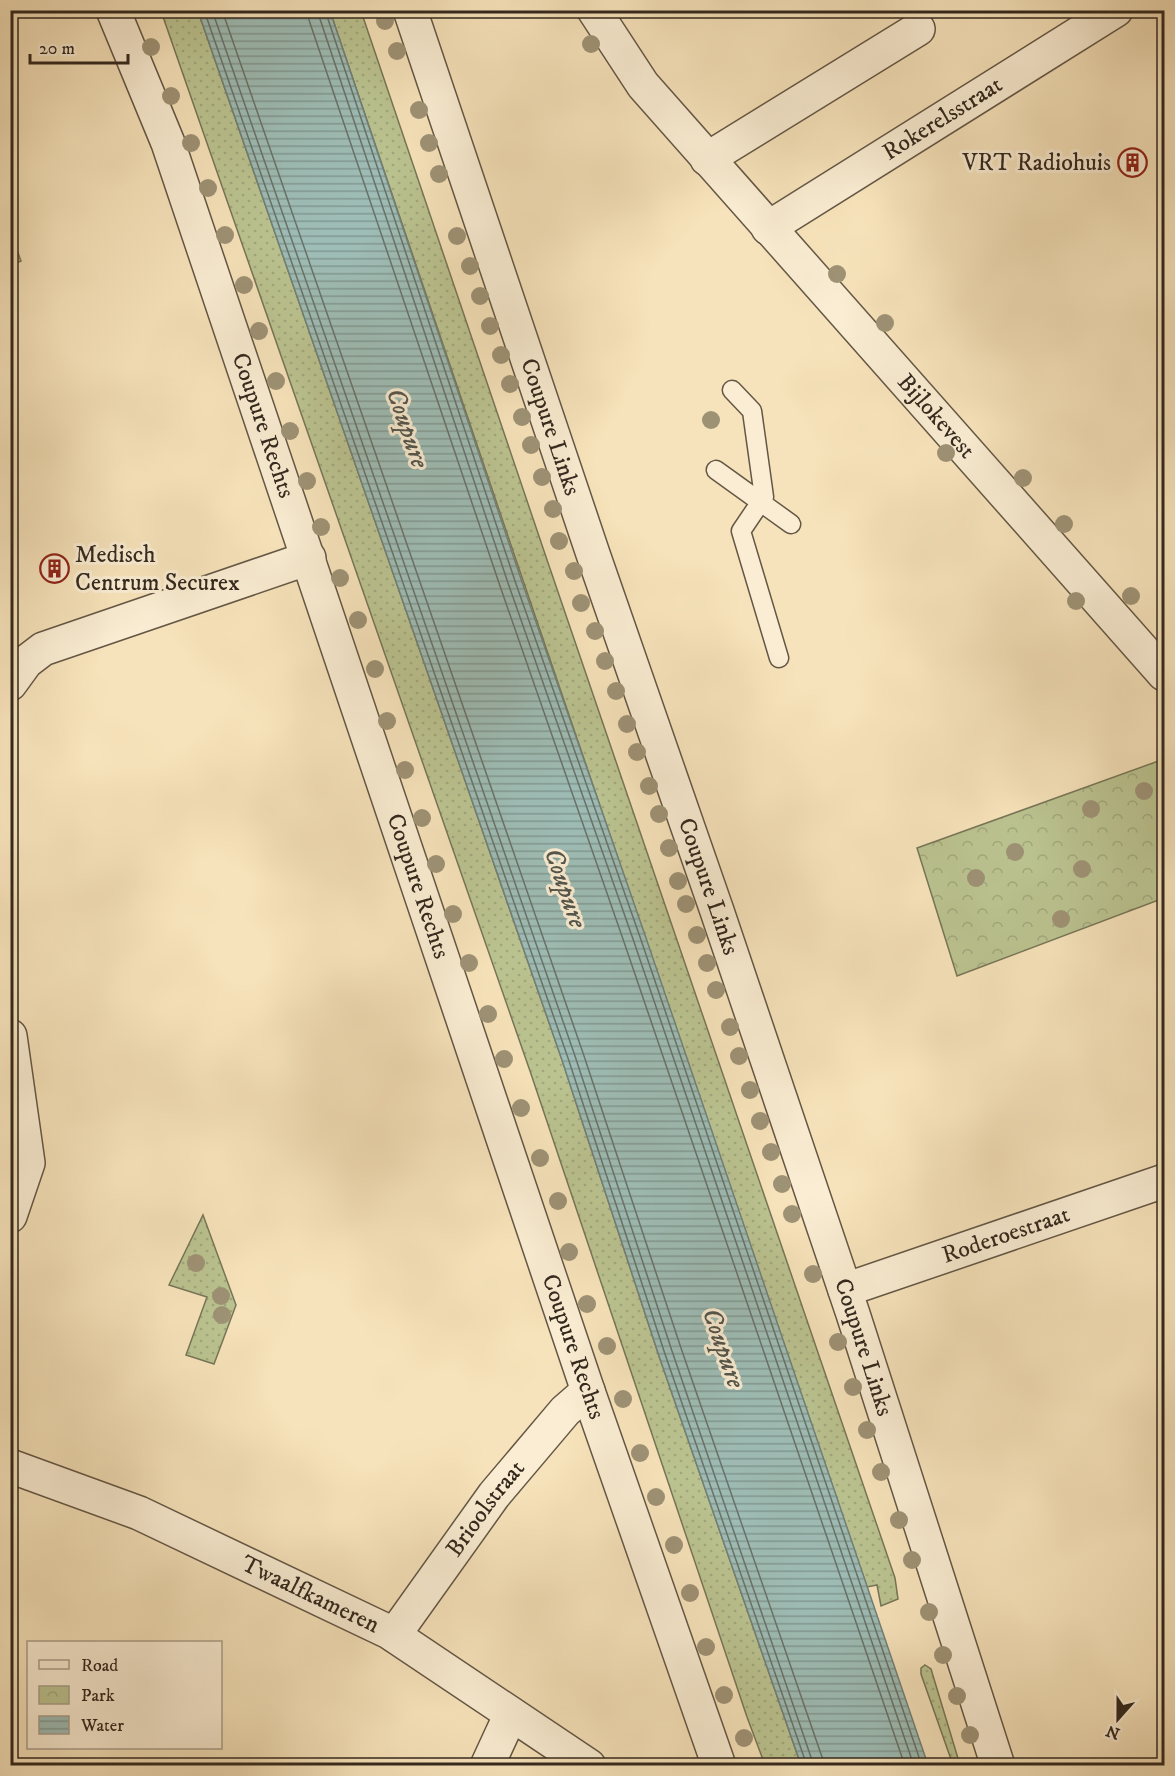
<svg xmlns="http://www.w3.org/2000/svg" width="1175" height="1776" viewBox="0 0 1175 1776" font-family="'IM FELL DW Pica',serif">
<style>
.grass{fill:url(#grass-dots);stroke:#777658;stroke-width:1.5}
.park{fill:url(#park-crowns);stroke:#777658;stroke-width:1.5}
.water{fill:url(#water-rules);stroke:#738179;stroke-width:1.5}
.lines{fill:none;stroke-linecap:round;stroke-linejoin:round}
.shore{stroke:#68726a;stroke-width:1.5}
.service-casing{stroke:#645745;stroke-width:21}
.minor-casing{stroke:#645745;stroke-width:36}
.service{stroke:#faedd3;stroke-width:18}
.minor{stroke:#faedd3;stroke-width:33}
.tree{fill:#9e9275}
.labels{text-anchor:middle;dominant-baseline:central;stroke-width:6;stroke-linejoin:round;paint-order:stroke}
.street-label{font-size:24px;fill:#33281e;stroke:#faedd3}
.poi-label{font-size:24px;fill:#33281e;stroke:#faedd3;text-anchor:end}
.water-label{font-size:26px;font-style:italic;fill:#53554c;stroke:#faedd3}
</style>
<defs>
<pattern id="grass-dots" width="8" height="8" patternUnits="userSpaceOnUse" patternTransform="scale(1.5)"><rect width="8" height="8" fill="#bbc491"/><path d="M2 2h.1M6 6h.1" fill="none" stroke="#a1a87d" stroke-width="1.8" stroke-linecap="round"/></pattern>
<pattern id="park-crowns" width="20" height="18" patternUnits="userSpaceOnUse" patternTransform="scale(1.5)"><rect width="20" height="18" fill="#bbc491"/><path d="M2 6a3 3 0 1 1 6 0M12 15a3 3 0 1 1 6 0" fill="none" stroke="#a1a87d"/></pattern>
<pattern id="water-rules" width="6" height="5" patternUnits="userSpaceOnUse" patternTransform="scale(1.5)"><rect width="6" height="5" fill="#9ebdb6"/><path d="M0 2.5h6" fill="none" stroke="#819a93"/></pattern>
</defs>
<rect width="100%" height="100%" fill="#f7e3bb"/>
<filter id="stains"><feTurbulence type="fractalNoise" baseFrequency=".00333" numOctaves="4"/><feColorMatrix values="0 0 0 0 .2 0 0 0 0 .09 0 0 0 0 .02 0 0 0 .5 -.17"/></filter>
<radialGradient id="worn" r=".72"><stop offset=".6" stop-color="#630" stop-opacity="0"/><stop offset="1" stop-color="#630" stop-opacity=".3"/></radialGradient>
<path class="grass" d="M161,11H198L562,1060L659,1356L801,1765H765L747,1717L530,1071Z
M330,11H361C537,534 717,1056 895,1578L898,1599L881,1606L877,1585L867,1587C688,1062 507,537 330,11Z
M10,231L21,261L11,265H10Z
M203,1215L236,1305L214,1364L186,1355L207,1297L169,1285Z
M925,1665L931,1669L960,1765H953L921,1674V1668Z"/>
<path class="park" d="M1164,759V898L957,976L917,848Z"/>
<path class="water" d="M198,11H330L521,579L645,935L928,1765H801L659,1356L562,1060Z"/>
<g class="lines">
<path class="shore" d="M204,10L568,1058L665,1354L807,1766
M212,10L575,1056L672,1351L814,1766
M222,10L583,1053L681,1348L822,1757L823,1766
M308,10L309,20L500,586L624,942L905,1766
M317,10L508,583L633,939L914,1766
M325,10L515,581L640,937L922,1766"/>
<defs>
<path id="service" d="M732,390L752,411L764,497L741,531L779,658
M716,470L791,524"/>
<g id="minor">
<path id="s1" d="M113,10L168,143L588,1391L719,1766"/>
<path id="s2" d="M410,10L593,554L717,911L853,1314L998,1766"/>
<path id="s3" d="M594,10L643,85L1164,674"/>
<path d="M707,159L918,29"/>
<path id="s4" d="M768,228L1116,10"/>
<path d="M10,684L26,662L43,649L309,558"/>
<path d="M10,1036L28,1163L10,1216"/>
<path id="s5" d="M845,1290L1164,1181"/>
<path id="s6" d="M10,1466L139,1513L389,1632L589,1766"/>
<path id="s7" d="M394,1635L494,1495L565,1411L588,1391"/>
<path d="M487,1766L511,1714"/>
</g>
</defs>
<use href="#service" class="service-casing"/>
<use href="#minor" class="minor-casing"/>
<use href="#service" class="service"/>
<use href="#minor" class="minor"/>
</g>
<g class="tree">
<circle cx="385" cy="21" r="9"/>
<circle cx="591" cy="44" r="9"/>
<circle cx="151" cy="47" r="9"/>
<circle cx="397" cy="51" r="9"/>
<circle cx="171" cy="96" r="9"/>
<circle cx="419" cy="110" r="9"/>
<circle cx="191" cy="143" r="9"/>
<circle cx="429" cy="143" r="9"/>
<circle cx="439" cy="174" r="9"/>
<circle cx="208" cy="188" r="9"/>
<circle cx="225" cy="235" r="9"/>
<circle cx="457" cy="236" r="9"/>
<circle cx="470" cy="266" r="9"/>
<circle cx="837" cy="274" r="9"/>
<circle cx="244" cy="285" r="9"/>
<circle cx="480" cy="296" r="9"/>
<circle cx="885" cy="323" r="9"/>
<circle cx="490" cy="326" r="9"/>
<circle cx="259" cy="331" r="9"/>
<circle cx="501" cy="355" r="9"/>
<circle cx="276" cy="381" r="9"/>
<circle cx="510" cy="384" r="9"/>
<circle cx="522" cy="417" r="9"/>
<circle cx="711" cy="420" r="9"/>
<circle cx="290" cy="431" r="9"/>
<circle cx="531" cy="445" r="9"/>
<circle cx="946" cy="453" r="9"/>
<circle cx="542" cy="477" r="9"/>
<circle cx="1023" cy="478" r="9"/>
<circle cx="307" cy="481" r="9"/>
<circle cx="553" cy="509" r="9"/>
<circle cx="1064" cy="524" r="9"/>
<circle cx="321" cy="527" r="9"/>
<circle cx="559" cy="541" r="9"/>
<circle cx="574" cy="571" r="9"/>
<circle cx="340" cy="578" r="9"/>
<circle cx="1131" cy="596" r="9"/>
<circle cx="1076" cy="601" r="9"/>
<circle cx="581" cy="603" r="9"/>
<circle cx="358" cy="620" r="9"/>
<circle cx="595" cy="631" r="9"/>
<circle cx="605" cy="661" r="9"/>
<circle cx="375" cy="669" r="9"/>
<circle cx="616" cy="691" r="9"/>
<circle cx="387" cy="721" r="9"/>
<circle cx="627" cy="724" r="9"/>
<circle cx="637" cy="752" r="9"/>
<circle cx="405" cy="770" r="9"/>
<circle cx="649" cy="786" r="9"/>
<circle cx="1144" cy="791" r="9"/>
<circle cx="1091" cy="809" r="9"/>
<circle cx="659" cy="814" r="9"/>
<circle cx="422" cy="818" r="9"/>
<circle cx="669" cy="848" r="9"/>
<circle cx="1015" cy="852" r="9"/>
<circle cx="436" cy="864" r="9"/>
<circle cx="1082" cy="869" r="9"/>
<circle cx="976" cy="878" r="9"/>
<circle cx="678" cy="881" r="9"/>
<circle cx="686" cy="904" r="9"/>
<circle cx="453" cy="914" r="9"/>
<circle cx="1061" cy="919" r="9"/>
<circle cx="697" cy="935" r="9"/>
<circle cx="469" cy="963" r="9"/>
<circle cx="707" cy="963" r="9"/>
<circle cx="716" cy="990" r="9"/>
<circle cx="488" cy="1014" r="9"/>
<circle cx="730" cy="1027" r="9"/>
<circle cx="739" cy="1056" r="9"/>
<circle cx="504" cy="1059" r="9"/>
<circle cx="750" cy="1090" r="9"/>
<circle cx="521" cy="1108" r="9"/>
<circle cx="760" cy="1121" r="9"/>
<circle cx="771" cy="1152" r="9"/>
<circle cx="540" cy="1158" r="9"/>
<circle cx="782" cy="1184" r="9"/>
<circle cx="558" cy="1201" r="9"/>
<circle cx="792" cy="1214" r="9"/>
<circle cx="569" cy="1252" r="9"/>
<circle cx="196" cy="1263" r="9"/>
<circle cx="813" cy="1274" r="9"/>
<circle cx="221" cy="1296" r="9"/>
<circle cx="587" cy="1304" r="9"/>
<circle cx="222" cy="1315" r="9"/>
<circle cx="838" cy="1342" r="9"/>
<circle cx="607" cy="1346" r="9"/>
<circle cx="853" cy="1387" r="9"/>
<circle cx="623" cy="1399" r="9"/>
<circle cx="867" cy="1430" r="9"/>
<circle cx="640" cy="1453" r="9"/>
<circle cx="881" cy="1472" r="9"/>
<circle cx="656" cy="1497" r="9"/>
<circle cx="899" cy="1520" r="9"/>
<circle cx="674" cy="1545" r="9"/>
<circle cx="912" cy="1560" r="9"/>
<circle cx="690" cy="1593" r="9"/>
<circle cx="929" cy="1612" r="9"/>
<circle cx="706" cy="1647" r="9"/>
<circle cx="943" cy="1655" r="9"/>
<circle cx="724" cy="1695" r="9"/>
<circle cx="957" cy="1696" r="9"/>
<circle cx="970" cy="1735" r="9"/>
<circle cx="744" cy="1738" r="9"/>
</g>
<defs>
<symbol id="building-ring" viewBox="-11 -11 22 22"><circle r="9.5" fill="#faedd3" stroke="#8f2418" stroke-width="1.5"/><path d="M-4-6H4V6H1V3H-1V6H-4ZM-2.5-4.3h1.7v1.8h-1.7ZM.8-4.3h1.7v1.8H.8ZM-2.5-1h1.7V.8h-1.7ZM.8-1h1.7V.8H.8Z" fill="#8f2418"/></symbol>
</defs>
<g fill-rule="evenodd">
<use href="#building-ring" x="1116" y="146" width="33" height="33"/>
<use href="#building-ring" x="38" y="552" width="33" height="33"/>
</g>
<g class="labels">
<g class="street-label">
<text stroke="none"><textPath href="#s4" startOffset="206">Rokerelsstraat</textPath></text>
<text stroke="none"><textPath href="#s3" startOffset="532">Bijlokevest</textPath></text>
<text stroke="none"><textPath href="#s1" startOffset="442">Coupure Rechts</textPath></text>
<text stroke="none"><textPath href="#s2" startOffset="440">Coupure Links</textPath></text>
<text stroke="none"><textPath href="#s1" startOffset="928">Coupure Rechts</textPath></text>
<text stroke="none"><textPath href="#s2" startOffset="926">Coupure Links</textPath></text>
<text stroke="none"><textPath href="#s5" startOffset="170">Roderoestraat</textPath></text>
<text stroke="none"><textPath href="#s2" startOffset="1412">Coupure Links</textPath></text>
<text stroke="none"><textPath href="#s1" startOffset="1414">Coupure Rechts</textPath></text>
<text stroke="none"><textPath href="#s7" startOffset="156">Brioolstraat</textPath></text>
<text stroke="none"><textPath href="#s6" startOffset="327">Twaalfkameren</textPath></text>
</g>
<g class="poi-label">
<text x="1111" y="163">VRT Radiohuis</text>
<text x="75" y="555" text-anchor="start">Medisch<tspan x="75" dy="28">Centrum Securex</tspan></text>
</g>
<g class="water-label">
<text transform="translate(407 428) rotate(71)">Coupure</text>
<text transform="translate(565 888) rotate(71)">Coupure</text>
<text transform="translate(723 1348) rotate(71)">Coupure</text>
</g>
</g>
<rect width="1175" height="1776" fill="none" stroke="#f7e3bb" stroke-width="36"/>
<rect x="12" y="12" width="1151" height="1752" fill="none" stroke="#33281e" stroke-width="3"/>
<rect x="18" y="18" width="1139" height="1740" fill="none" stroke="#33281e" stroke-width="1.5"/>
<rect x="27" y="1641" width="195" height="108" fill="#faedd3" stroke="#aa9e8b" stroke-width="1.5"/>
<rect x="39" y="1660" width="30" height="9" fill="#faedd3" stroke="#aa9e8b" stroke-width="1.5"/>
<text x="81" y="1671" font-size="18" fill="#33281e">Road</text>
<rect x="39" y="1686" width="30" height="18" fill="url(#park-crowns)" stroke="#aa9e8b" stroke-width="1.5"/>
<text x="81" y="1701" font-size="18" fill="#33281e">Park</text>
<rect x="39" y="1716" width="30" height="18" fill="url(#water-rules)" stroke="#aa9e8b" stroke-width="1.5"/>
<text x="81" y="1731" font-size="18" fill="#33281e">Water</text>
<g transform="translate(1118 1719) rotate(201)" stroke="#faedd3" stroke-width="4.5" paint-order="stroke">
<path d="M0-4.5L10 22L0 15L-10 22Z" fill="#33281e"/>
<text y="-9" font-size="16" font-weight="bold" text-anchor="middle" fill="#33281e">N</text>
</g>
<path d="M30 54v9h98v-9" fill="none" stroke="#33281e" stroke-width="3"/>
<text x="39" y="54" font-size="18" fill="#33281e" stroke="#faedd3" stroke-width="4.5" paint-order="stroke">20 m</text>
<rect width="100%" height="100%" filter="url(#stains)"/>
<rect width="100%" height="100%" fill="url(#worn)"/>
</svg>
